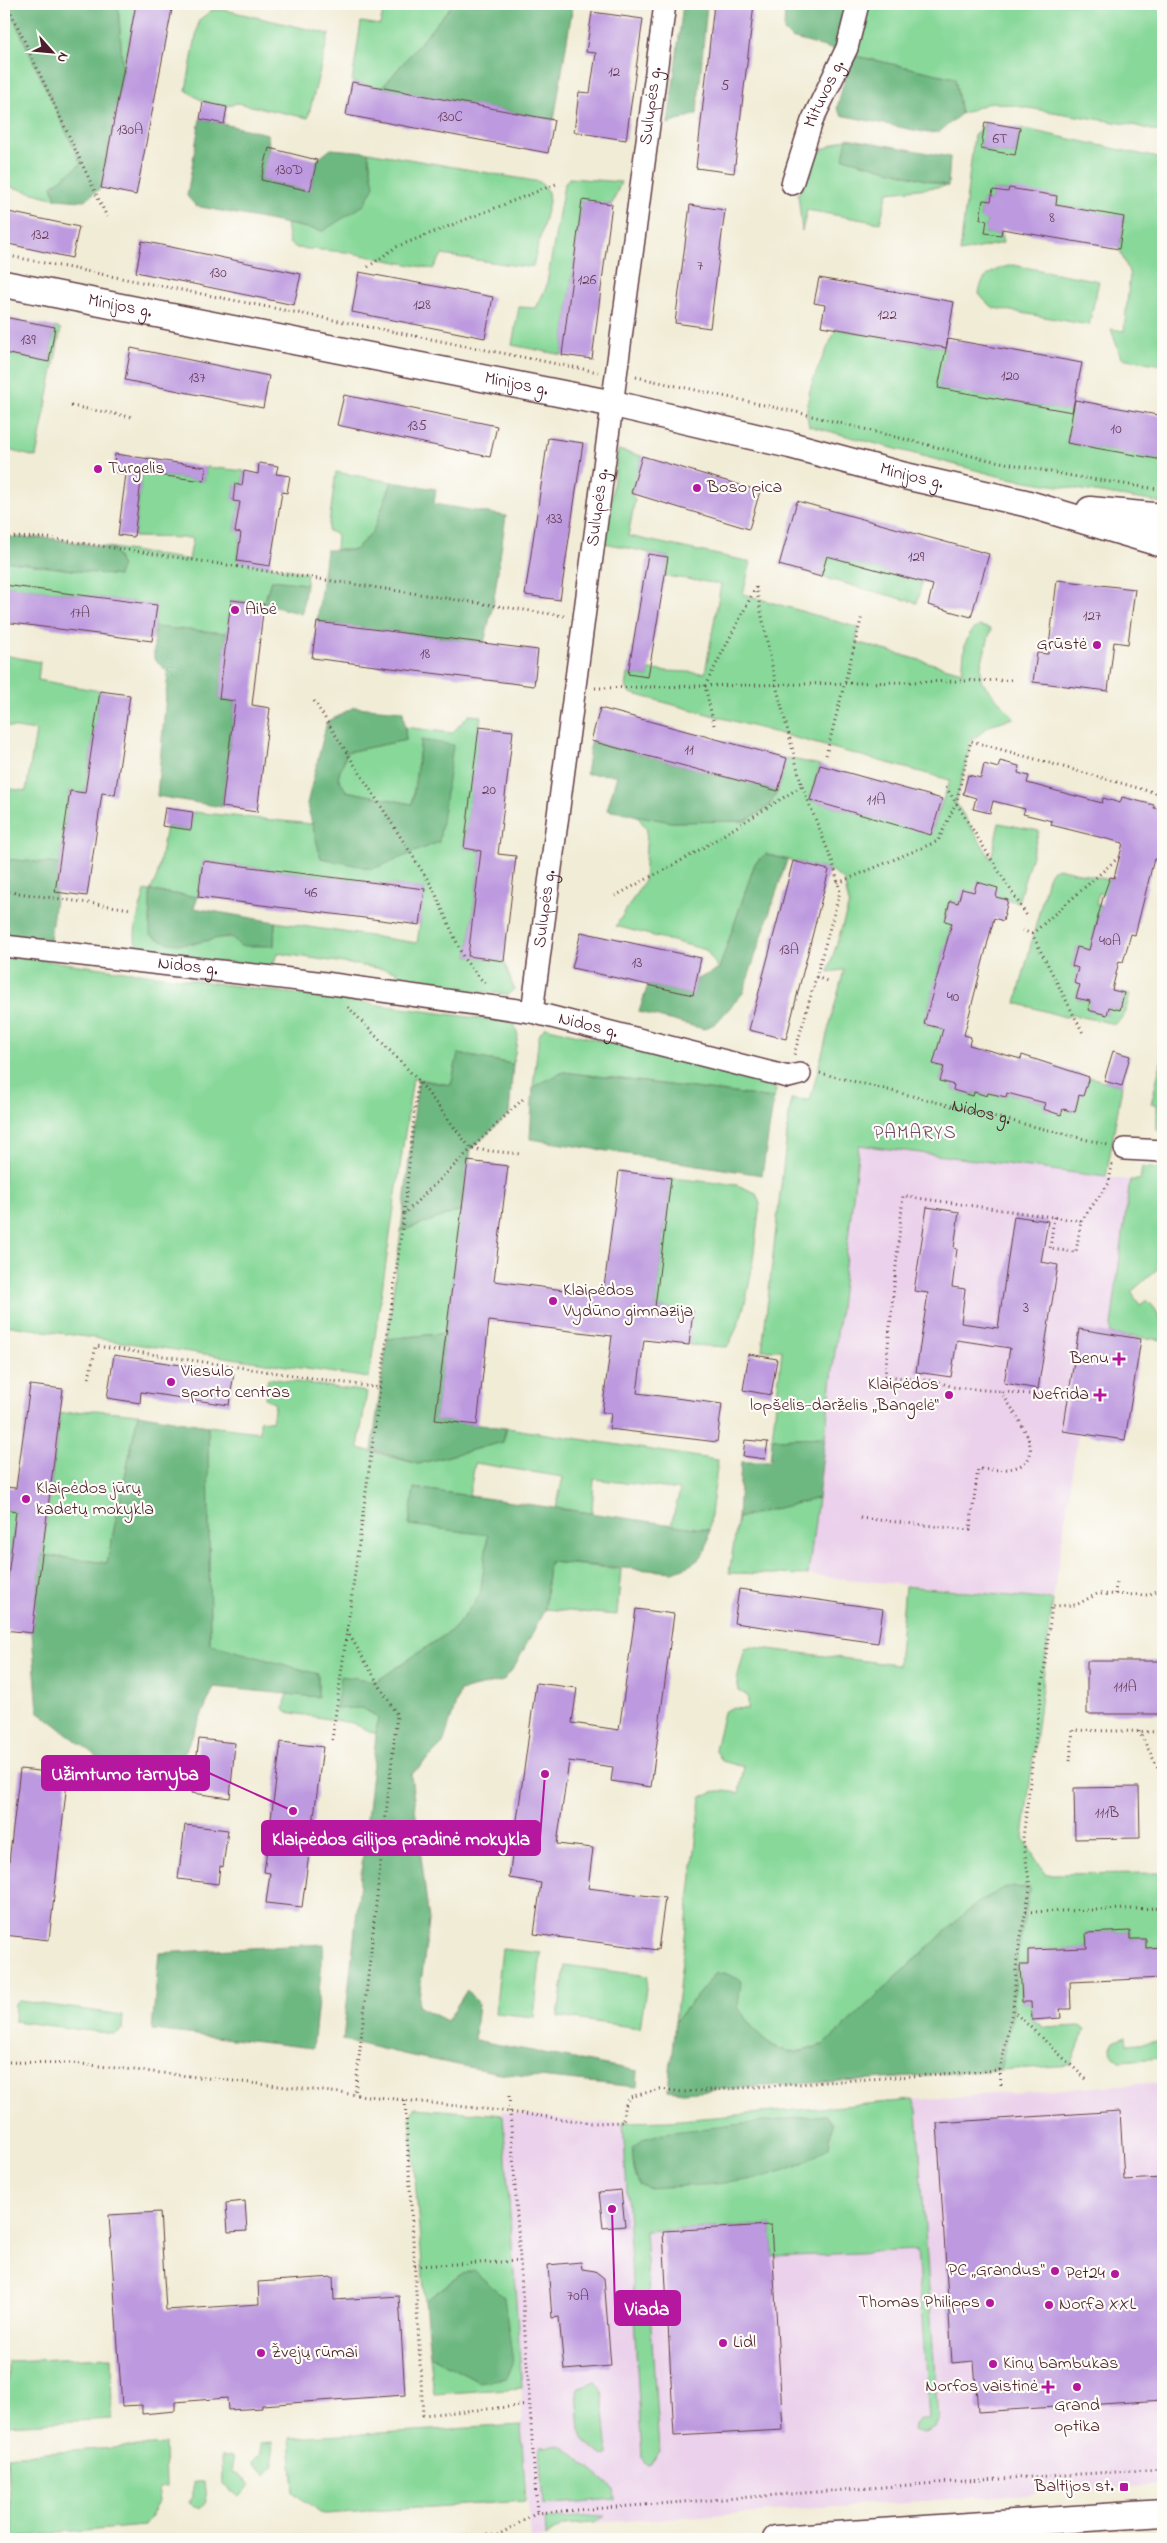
<svg xmlns="http://www.w3.org/2000/svg" width="1167" height="2543" viewBox="0 0 1167 2543" font-family="'Indie Flower',sans-serif">
<style>
.built{fill:#ebd1eb}
.green{fill:#87d899;stroke:#687c62;fill-rule:evenodd}
.forest{fill:#6db881;stroke:#5c6c56}
.building{fill:#bd9adf}
.lines{fill:none;stroke-linecap:round;stroke-linejoin:round}
.minor-casing{stroke:#633e45;stroke-width:24}
.major-casing{stroke:#633e45;stroke-width:29}
.path{stroke:#633e45;stroke-width:3;stroke-dasharray:1 4;stroke-linecap:butt}
.minor{stroke:#fff;stroke-width:21}
.major{stroke:#fff;stroke-width:26}
.poi-dot{fill:#b5179e;stroke:#fdfcf7;stroke-width:2}
.labels{text-anchor:middle;dominant-baseline:central;stroke-width:4.5;stroke-linejoin:round;paint-order:stroke}
.number-label{font-size:15px;fill:#673e58}
.street-label{font-size:18px;fill:#4a1f2b;stroke:#fdfcf7}
.poi-label{font-size:18px;fill:#4a1f2b;stroke:#fdfcf7;text-anchor:start}
.neighbourhood-label{font-size:19px;letter-spacing:1px;fill:#724a6a;stroke:#fdfcf7}
.leader{fill:none;stroke:#b5179e;stroke-width:2}
.callout-dot{fill:#b5179e;stroke:#fdfcf7;stroke-width:2}
.callout{fill:#b5179e;stroke:#b5179e;stroke-width:2}
.callout-label{font-size:19px;text-anchor:middle;font-weight:bold;fill:#fff}
</style>
<rect width="100%" height="100%" fill="#fdfcf7"/>
<filter id="ink" filterUnits="userSpaceOnUse"><feTurbulence type="fractalNoise" baseFrequency=".02" numOctaves="2"/><feDisplacementMap in="SourceGraphic" scale="10" xChannelSelector="R" yChannelSelector="G"/><feConvolveMatrix kernelMatrix="1 2 1 2 8 2 1 2 1" color-interpolation-filters="sRGB"/></filter>
<filter id="wash" filterUnits="userSpaceOnUse"><feTurbulence type="fractalNoise" baseFrequency=".0096" numOctaves="4" result="noise"/><feDisplacementMap in="SourceGraphic" scale="20" xChannelSelector="R" yChannelSelector="G"/><feGaussianBlur stdDeviation="1.12" result="paint"/><feColorMatrix in="noise" values="0 0 0 0 0 0 0 0 0 0 0 0 0 0 0 0 0 1.4 0 .05"/><feComposite in="paint" operator="in"/></filter>
<g filter="url(#wash)">
<rect width="100%" height="100%" fill="#f1ecd6"/>
<path class="built" d="M859,1145L1130,1180L1110,1334L1079,1329L1078,1433L1053,1600L808,1575Z
M1163,2082V2485L564,2525L546,2536L531,2539L521,2425L522,2388L502,2111L592,2123L668,2121L951,2097Z"/>
<path class="green" d="M4,4H7L81,164L52,186L56,199L4,185Z
M118,4H136L123,73Z
M385,4H453L382,88L352,82L361,22L380,25Z
M868,4H1163V133L1133,125L991,102L961,114L955,78L851,55Z
M212,10H225L329,34L308,118L237,103C218,111 202,102 186,90L199,20Z
M985,122L981,149L1015,155L1020,128L1163,159V365L1121,358L1111,329L1124,331L1130,274L1119,249L1124,217L1056,205L1057,196L993,190L991,201L983,200L980,218L987,220L985,233L1001,235L1003,243L960,252L974,136Z
M847,138L844,158L948,186L888,192L880,223L807,210L802,231L798,194L806,171L822,150Z
M368,152L540,182L548,192L549,202L533,266L526,267L442,255L433,269L346,252L297,248L289,243L286,224L323,231L374,186Z
M569,178L621,182L612,204L582,201L562,355L512,345L519,307L536,308L546,288L564,185Z
M1013,265L1099,281L1089,325L994,308L986,302L979,294C981,274 995,269 1013,265Z
M55,327L61,329L36,457L4,449V353L49,362Z
M836,329L946,348L939,388L1073,412L1067,443L1163,460V503L1002,477L809,426C800,394 824,358 836,329Z
M618,450L642,456L631,493L635,500L628,536L751,562L743,594L859,628L856,642L962,672L965,644L972,630L980,626L991,629L981,665V681L1014,718L992,724L971,741L956,803L991,859L999,823L1039,831L1018,902L974,892L958,903L950,901L945,920L952,923L924,1024L951,1031L933,1064L944,1067L940,1081L954,1085L953,1090L973,1096L974,1092L987,1096L988,1093L1006,1097L1007,1093L1045,1103L1043,1109L1061,1114L1063,1109L1075,1112L1079,1095L1083,1096L1089,1077L1122,1086L1106,1177L859,1145L825,1437L772,1439L782,1350H762L791,1099L810,1100L844,970L828,972L849,904L844,880L829,870L766,854L755,863L719,969L706,950L616,926L644,881L647,829L636,815L671,822L745,821L769,806L778,791L787,758L820,765L810,800L931,834L950,780L630,693L626,687L628,674L648,677L649,670L705,673L721,584L665,576L668,557L605,543Z
M144,457L160,461L158,475L204,481L206,467L244,471L242,486L235,485L233,500L240,502L235,531L241,533L237,560L307,573L306,584L271,580L264,604L231,600L227,633L154,627L156,605L4,585V561L118,576L119,559L113,548L189,560L193,538L134,537Z
M336,472L392,482L373,531L355,550H336L337,534L328,531Z
M829,548L844,560L922,582L917,603L821,577Z
M4,655L40,662L38,680L100,691L85,793L70,791L59,864L4,859L7,833L4,832V788L26,791L36,731L4,726Z
M469,715L481,716L464,848L481,851L468,956L504,961L514,989L508,995L480,991V998L400,985L397,981V971L277,953L274,963L269,967L140,953C128,937 141,909 145,891H150L157,877L166,827L190,830L193,812L312,824L321,858L411,853L439,842L421,740L412,804L346,791L338,777L347,752L406,740L405,727L452,733ZM203,861L425,889L417,943L275,922L274,946C245,939 220,932 192,945L151,891L198,897Z
M1058,868L1109,880L1105,894L1099,893L1096,904L1101,906L1089,950L1077,947L1072,966L1078,968L1074,983L1080,985L1076,998L1090,1001L1088,1010L1107,1015L1109,1007L1120,1010L1124,993L1130,995C1127,1005 1125,1018 1115,1024L1073,1015L1065,1017L1016,1003L1048,877L1051,871Z
M4,955L514,1023L518,1035L513,1064L458,1054L451,1085L413,1078L369,1378L4,1325Z
M545,1027L768,1081L776,1090L774,1098L564,1072L533,1087L539,1035Z
M1163,1054V1136L1157,1130V1104H1151Z
M1142,1167L1161,1169L1163,1172V1264L1131,1292L1140,1305L1147,1300C1160,1312 1163,1323 1163,1340L1110,1334L1130,1180H1140Z
M671,1178L737,1185L756,1193L760,1204C753,1251 752,1306 727,1347L689,1345L692,1311L655,1307Z
M462,1210L446,1333L387,1339L401,1231Z
M268,1378L367,1392L358,1448L418,1464L503,1442L507,1428L718,1460L709,1530L671,1525L680,1490L594,1479L592,1513L556,1508L563,1477L475,1463L469,1496L414,1488L409,1525L488,1534L481,1595L455,1628L377,1681L362,1708L378,1717L376,1734L352,1723L286,1712L284,1709L287,1694L318,1697V1674L210,1645L208,1426L260,1432V1420L272,1421L275,1404L265,1398Z
M95,1410L138,1414L107,1563L42,1555L60,1414Z
M818,1498L808,1575L729,1573L738,1518Z
M4,1509L16,1511L4,1610Z
M549,1562L621,1569L617,1615L545,1609Z
M905,1586L1053,1600L1023,1838L1045,1874L1163,1873V1947L1146,1948V1939H1130V1931L1086,1933L1087,1948L1028,1950V1965H1020L1022,2002H1031L1032,2020L1045,2028L1079,2026L1085,2029L1071,2065L1000,2070L1013,2011L1017,1958L1006,1887L979,1902L964,1914L825,2044C817,2046 808,2050 799,2051C762,2057 733,2000 715,1974L675,2022L701,1798C713,1788 724,1791 739,1793L744,1767L722,1761L715,1749L724,1712L731,1708L748,1709V1696L739,1691L737,1679L745,1649L752,1647L898,1665Z
M502,1949L541,1953L534,2017L495,2013Z
M565,1965L648,1976L640,2028L558,2017Z
M19,2001L123,2015L122,2030L114,2034L14,2021L15,2003Z
M1126,2036L1127,2044L1163,2041V2058L1119,2061L1112,2055L1111,2047L1114,2041Z
M913,2100L917,2110L938,2421L935,2427L924,2433L914,2430L915,2424L920,2420H929L917,2250L773,2257L771,2225L645,2231L659,2451L649,2465L645,2464L642,2458L623,2122L668,2121ZM825,2115L832,2125L755,2124Z
M415,2108L503,2115L522,2388L434,2394L430,2356L479,2382L460,2275L425,2301L410,2117Z
M111,2357L112,2419L7,2425L8,2361Z
M595,2382L602,2388L608,2455L603,2456L584,2440L580,2431L577,2391L579,2387Z
M521,2425L526,2501L325,2514L320,2513L294,2492L290,2438Z
M272,2442L274,2464L265,2475L252,2463L261,2454L260,2443Z
M165,2444L166,2487L158,2488L160,2501L144,2526L13,2537L7,2456Z
M558,2446L565,2448L614,2489L615,2499L543,2505L539,2447Z
M221,2456H232L233,2471L251,2485L239,2497L222,2483Z
M193,2482H204L206,2502L200,2509L189,2502L193,2497Z
M606,2515L595,2523L564,2525L546,2536L545,2519Z
M1163,2534V2539H1069Z"/>
<path class="forest" d="M7,4H118L123,73L101,188L83,201L56,199L52,186L81,164Z
M453,4H573L554,120L382,88Z
M683,4H707L697,114L668,124Z
M785,4H847L836,50L791,38L784,31Z
M851,55L955,78L961,114L939,132L928,133L841,115L837,108Z
M200,119L268,134L269,148L262,180L310,191L317,160L331,149L368,152L374,186L364,205L323,231L196,206L187,196Z
M847,138L950,157L948,186L843,158Z
M392,482L436,489L434,504L506,516L493,605L484,643L317,622L326,550H355L373,531Z
M4,537L48,538L113,548L122,566L118,576L4,561Z
M271,580L306,584L302,614L264,604Z
M154,627L227,633L219,699L235,701L222,807L157,796L168,672L154,659Z
M354,707L403,711L406,740L347,752L338,777L346,791L412,804L421,740L453,745L439,842L373,869L321,858L307,804L327,722Z
M591,741L778,791L769,806L745,821L671,822L607,810L617,775L586,774Z
M766,854L787,860L743,993L716,1023L704,1029L639,1012L648,985L693,995L697,979L719,969L755,863Z
M4,859L59,864L50,941L4,935Z
M150,891L198,897L194,908L275,922L274,946H240L231,936C202,940 176,953 150,934Z
M458,1054L513,1064L509,1114L471,1149L462,1210L401,1231L418,1080L451,1085Z
M563,1072L774,1098L762,1175L530,1139L533,1087Z
M446,1333L435,1420L506,1428L503,1442L418,1464L372,1450L387,1339Z
M138,1414L208,1426L210,1644L318,1674V1697L214,1687L169,1788L122,1776L38,1711L32,1633L42,1555L107,1563Z
M825,1437L818,1498L738,1518L741,1462H770L772,1439Z
M414,1488L709,1530C708,1557 698,1563 673,1572L549,1562L545,1609L515,1666L503,1681L460,1691L443,1744L411,1775L429,1921L418,2006L447,2021L467,1990L478,2004L474,2040L638,2071L637,2087L500,2073L412,2056L343,2040L378,1717L362,1708L336,1709L341,1676L377,1681L455,1628L480,1595L488,1535L409,1525Z
M1006,1887L1030,1888L1017,1958L1013,2011L1000,2070L683,2092L668,2090L675,2022L715,1974L724,1973L741,1980L738,2007C751,2027 770,2054 799,2052C807,2051 817,2046 825,2044L964,1914L979,1902Z
M324,1944L313,2048L152,2030L159,1953Z
M825,2115L832,2125L829,2147C776,2186 713,2184 649,2188L639,2185L634,2170L632,2148L644,2139L663,2133Z
M473,2270L504,2297L513,2363L507,2378L479,2382L430,2356L425,2301L460,2275Z"/>
<g id="blocks">
<path class="building" d="M136,4H173L136,195L101,188Z
M714,4H754L734,173L696,168Z
M592,12L643,19L626,140L574,132L579,92L590,93L596,53L586,52Z
M352,82L554,120L548,153L346,115Z
M203,102L227,107L224,124L200,119Z
M985,122L1020,128L1015,155L981,149Z
M269,148L317,160L310,191L261,180Z
M1009,188L1057,196L1056,205L1124,217L1119,249L1002,229L1001,235L985,233L987,220L980,219L983,200L991,201L993,190L1008,192Z
M582,200L612,204L592,359L562,355Z
M690,205L725,210L710,328L675,323Z
M4,211L79,227L72,258L4,243Z
M142,241L301,274L294,305L136,272Z
M359,272L493,297L485,338L352,312Z
M819,278L954,302L946,348L821,326L825,305L814,303Z
M4,317L55,327L49,362L4,353Z
M948,339L1082,363L1072,412L938,388Z
M131,348L269,376L263,408L125,380Z
M344,395L497,426L490,457L337,425Z
M1075,400L1163,416V460L1067,443Z
M548,438L583,443L560,600L525,595Z
M115,454L206,467L204,481L142,473L134,537L118,535L126,474L113,472Z
M642,456L760,491L749,529L631,493Z
M259,463L278,466L276,474L290,476L287,493L282,492L270,566L237,561L241,533L235,532L240,502L233,501L235,484L242,486L244,471L258,474Z
M797,501L989,554L971,617L928,605L933,585L827,556L821,577L779,565Z
M648,554L668,557L648,677L628,674Z
M1057,580L1135,589L1128,644L1114,642L1108,691L1033,682L1037,653L1048,654Z
M4,585L157,605L152,641L4,622Z
M231,600L264,604L252,705L270,708L257,812L222,807L235,701L219,699Z
M317,622L538,650L534,686L312,658Z
M100,691L130,695L115,795L102,793L87,896L55,892L70,791L85,793Z
M600,708L787,758L778,791L591,741Z
M479,727L513,731L498,854L516,856L504,961L468,956L481,851L464,848Z
M1000,761L1019,766L1018,773L1029,776L1027,783L1102,803L1103,798L1120,803L1122,797L1154,805V808L1163,810V850H1160L1158,860L1154,859L1135,935L1131,934L1123,962L1119,961L1112,990L1124,993L1120,1010L1109,1007L1107,1015L1088,1010L1090,1001L1076,998L1080,985L1074,983L1078,968L1072,966L1077,947L1089,950L1104,894L1110,877L1114,878L1123,843L1051,825L1052,821L1023,814L1025,809L993,801L990,813L973,809L976,798L963,794L968,775L981,778L984,764L998,768Z
M820,765L942,799L931,835L810,800Z
M165,808L193,812L191,830L162,826Z
M203,861L425,889L420,925L198,897Z
M793,861L829,870L786,1039L749,1030Z
M977,882L998,888L996,897L1008,900L1003,921L994,918L964,1035L971,1037L969,1045L1021,1059L1022,1055L1089,1077L1083,1096L1079,1095L1075,1112L1063,1109L1061,1115L1043,1109L1045,1103L1007,1093L1006,1097L988,1093L987,1096L974,1092L973,1096L953,1090L954,1085L940,1081L944,1067L933,1064L943,1029L924,1024L952,923L945,921L950,901L958,903L962,889L974,892Z
M581,932L701,958L693,995L572,968Z
M1113,1051L1130,1056L1122,1086L1104,1081Z
M468,1161L508,1166L494,1281L603,1295L619,1171L671,1178L655,1307L693,1311L689,1345L644,1340L637,1393L722,1404L717,1442L609,1429L611,1413L602,1412L612,1336L489,1321L477,1425L435,1420Z
M927,1207L959,1212L954,1248L957,1249L952,1287L965,1289L961,1323L998,1328L1014,1216L1048,1221L1041,1262L1058,1265L1038,1389L1004,1383L1010,1348L957,1340L951,1377L916,1372L928,1293L914,1291Z
M1079,1329L1141,1339L1125,1440L1063,1431Z
M749,1354L777,1359L771,1395L743,1390Z
M114,1355L234,1373L229,1405L141,1392L140,1403L107,1398Z
M30,1385L63,1389L32,1633L4,1630V1610L16,1511L4,1509V1487L16,1488Z
M745,1440L768,1442L765,1459L743,1456Z
M739,1589L883,1609L878,1643L734,1623Z
M636,1609L674,1614L651,1787L611,1781L613,1767L569,1761L557,1844L593,1848L588,1888L665,1898L658,1950L534,1934L541,1883L509,1878L536,1683L577,1688L572,1723L619,1730Z
M1087,1661H1163V1714H1087Z
M199,1739L235,1743L230,1798L192,1793Z
M281,1742L323,1747L302,1907L266,1903L270,1873L264,1872Z
M20,1769L68,1774L49,1940L4,1935V1904Z
M1139,1787L1140,1838L1075,1839L1074,1788Z
M185,1825L228,1830L223,1867L220,1866L218,1884L178,1879Z
M1130,1931V1939H1146V1948L1163,1947V1978L1070,1982L1071,2009H1060L1061,2018L1032,2020L1031,2002H1022L1020,1965H1028V1950L1087,1948L1086,1933Z
M1120,2111L1124,2180L1163,2178V2400L978,2412L974,2361L952,2363L937,2123Z
M621,2190L625,2226L603,2228L599,2192Z
M245,2201L247,2231L228,2232L226,2203Z
M160,2212L166,2310L259,2304L258,2282L333,2277L334,2300L399,2296L405,2395L262,2405V2408L228,2410L227,2398L175,2402V2411L142,2414V2405L122,2406L109,2215Z
M771,2225L783,2430L674,2436L663,2231Z
M581,2262L582,2269L595,2271L604,2278L611,2366L564,2370L559,2317L552,2318L548,2265Z"/>
</g>
</g>
<g filter="url(#ink)">
<use href="#blocks" fill-opacity="0" stroke="#633e45" stroke-width="1"/>
<g class="lines">
<defs>
<g id="minor">
<path id="s2" d="M792,184L812,121L847,48L858,4"/>
<path id="s3" d="M4,946L325,983L532,1012L788,1077L800,1074"/>
<path id="s4" d="M532,1012L665,4"/>
<path d="M1125,1149L1163,1151"/>
</g>
<g id="major">
<path id="s5" d="M4,284L614,404L790,445L905,476L1025,503L1163,544"/>
<path d="M1090,510L1163,517"/>
<path d="M776,2539L1163,2513"/>
</g>
</defs>
<use href="#minor" class="minor-casing"/>
<use href="#major" class="major-casing"/>
<g class="path">
<path d="M7,4L107,217"/>
<path d="M4,255L598,372"/>
<path d="M368,267L396,247L556,184"/>
<path d="M636,377L796,412L980,458L1072,476L1163,490"/>
<path d="M71,406L132,417"/>
<path d="M4,537L48,538L564,616"/>
<path d="M756,587L776,685L802,786L833,863L840,892L794,1055"/>
<path d="M595,688L1014,680"/>
<path d="M314,701L433,888L464,959L486,985"/>
<path d="M714,725L705,686L756,587"/>
<path d="M826,755L862,616"/>
<path d="M946,787L1027,916"/>
<path d="M838,883L938,841L956,803L971,741L1163,795"/>
<path d="M4,891L131,909"/>
<path d="M615,896L688,857L802,786"/>
<path d="M1022,930L1032,934L1084,1035"/>
<path d="M1032,934L1119,857"/>
<path d="M816,977L827,981"/>
<path d="M348,1007L418,1080L471,1149L520,1154"/>
<path id="s1" d="M820,1073L1108,1145"/>
<path d="M404,1213L418,1080"/>
<path d="M1054,1217L1050,1249L1076,1252L1081,1221L1109,1183L1112,1164"/>
<path d="M89,1378L96,1346L380,1388"/>
<path d="M1039,1395L953,1387L936,1381L885,1376L903,1196L1081,1221"/>
<path d="M860,1518L970,1530L978,1469C1059,1476 1029,1434 1001,1392"/>
<path d="M1115,1594L1116,1583"/>
<path d="M347,1631L397,1715L355,2094"/>
<path d="M1139,1731L1163,1778"/>
<path d="M332,1740L404,1214L525,1097"/>
<path d="M1070,1761L1073,1730L1163,1732"/>
<path d="M1026,1912L1163,1908"/>
<path d="M4,2062L72,2063L502,2111L592,2123L623,2122L624,2108L630,2097L660,2089L683,2092L1000,2070"/>
<path d="M1086,2079L1013,2011L1017,1958L1030,1888L1023,1838L1052,1606L1076,1605L1097,1594L1148,1595L1163,1588"/>
<path d="M1001,2085L1000,2070L1012,2012"/>
<path d="M509,2096L537,2513"/>
<path d="M405,2100L423,2415L530,2405"/>
<path d="M415,2266L520,2261"/>
<path d="M382,2539L498,2535L537,2513L950,2482L1163,2469"/>
</g>
<use href="#minor" class="minor"/>
<use href="#major" class="major"/>
</g>
</g>
<g class="poi-dot">
<circle cx="98" cy="469" r="5"/>
<circle cx="697" cy="488" r="5"/>
<circle cx="235" cy="610" r="5"/>
<circle cx="1097" cy="645" r="5"/>
<circle cx="553" cy="1301" r="5"/>
<path d="M1116.5 1351.5h5v5h5v5h-5v5h-5v-5h-5v-5h5z"/>
<circle cx="171" cy="1382" r="5"/>
<circle cx="949" cy="1395" r="5"/>
<path d="M1097.5 1387.5h5v5h5v5h-5v5h-5v-5h-5v-5h5z"/>
<circle cx="26" cy="1499" r="5"/>
<circle cx="1055" cy="2271" r="5"/>
<circle cx="1115" cy="2274" r="5"/>
<circle cx="990" cy="2303" r="5"/>
<circle cx="1049" cy="2305" r="5"/>
<circle cx="723" cy="2343" r="5"/>
<circle cx="261" cy="2353" r="5"/>
<circle cx="993" cy="2364" r="5"/>
<path d="M1045.5 2379.5h5v5h5v5h-5v5h-5v-5h-5v-5h5z"/>
<circle cx="1077" cy="2387" r="5"/>
<rect x="1119" y="2482" width="10" height="10" rx="2.5"/>
</g>
<g class="labels">
<g class="number-label">
<text x="614" y="72">12</text>
<text x="725" y="86">5</text>
<text x="450" y="117">130C</text>
<text x="130" y="130">130A</text>
<text x="1000" y="139">6T</text>
<text x="289" y="170">130D</text>
<text x="1052" y="218">8</text>
<text x="40" y="235">132</text>
<text x="700" y="266">7</text>
<text x="218" y="273">130</text>
<text x="587" y="280">126</text>
<text x="422" y="305">128</text>
<text x="887" y="315">122</text>
<text x="28" y="340">139</text>
<text x="1010" y="376">120</text>
<text x="197" y="378">137</text>
<text x="417" y="426">135</text>
<text x="1116" y="429">10</text>
<text x="554" y="519">133</text>
<text x="916" y="557">129</text>
<text x="80" y="613">17A</text>
<text x="1092" y="616">127</text>
<text x="425" y="654">18</text>
<text x="689" y="750">11</text>
<text x="489" y="790">20</text>
<text x="876" y="800">11A</text>
<text x="311" y="893">46</text>
<text x="1110" y="941">40A</text>
<text x="789" y="950">13A</text>
<text x="637" y="963">13</text>
<text x="953" y="997">40</text>
<text x="1026" y="1308">3</text>
<text x="1125" y="1687">111A</text>
<text x="1107" y="1813">111B</text>
<text x="578" y="2296">70A</text>
</g>
<g class="street-label">
<text stroke="none"><textPath href="#s2" startOffset="96">Mituvos g.</textPath></text>
<text stroke="none"><textPath href="#s4" startOffset="914">Sulupės g.</textPath></text>
<text stroke="none"><textPath href="#s5" startOffset="118">Minijos g.</textPath></text>
<text stroke="none"><textPath href="#s5" startOffset="522">Minijos g.</textPath></text>
<text stroke="none"><textPath href="#s5" startOffset="928">Minijos g.</textPath></text>
<text stroke="none"><textPath href="#s4" startOffset="509">Sulupės g.</textPath></text>
<text stroke="none"><textPath href="#s4" startOffset="104">Sulupės g.</textPath></text>
<text stroke="none"><textPath href="#s3" startOffset="185">Nidos g.</textPath></text>
<text stroke="none"><textPath href="#s3" startOffset="590">Nidos g.</textPath></text>
<text stroke="none"><textPath href="#s1" startOffset="166">Nidos g.</textPath></text>
</g>
<g class="poi-label">
<text x="108" y="469">Turgelis</text>
<text x="707" y="488">Boso pica</text>
<text x="245" y="610">Aibė</text>
<text x="1087" y="645" text-anchor="end">Grūstė</text>
<text x="563" y="1291">Klaipėdos<tspan x="563" dy="21">Vydūno gimnazija</tspan></text>
<text x="1109" y="1359" text-anchor="end">Benu</text>
<text x="181" y="1372">Viesulo<tspan x="181" dy="21">sporto centras</tspan></text>
<text x="939" y="1385" text-anchor="end">Klaipėdos<tspan x="939" dy="21">lopšelis-darželis „Bangelė“</tspan></text>
<text x="1089" y="1395" text-anchor="end">Nefrida</text>
<text x="36" y="1489">Klaipėdos jūrų<tspan x="36" dy="21">kadetų mokykla</tspan></text>
<text x="1045" y="2271" text-anchor="end">PC „Grandus“</text>
<text x="1105" y="2274" text-anchor="end">Pet24</text>
<text x="980" y="2303" text-anchor="end">Thomas Philipps</text>
<text x="1059" y="2305">Norfa XXL</text>
<text x="733" y="2343">Lidl</text>
<text x="271" y="2353">Žvejų rūmai</text>
<text x="1003" y="2364">Kinų bambukas</text>
<text x="1038" y="2387" text-anchor="end">Norfos vaistinė</text>
<text x="1077" y="2406" text-anchor="middle">Grand<tspan x="1077" dy="21">optika</tspan></text>
<text x="1114" y="2487" text-anchor="end">Baltijos st.</text>
</g>
<g class="neighbourhood-label">
<text x="915" y="1133">PAMARYS</text>
</g>
</g>
<path class="leader" d="M293 1811L209 1773M545 1774L540 1838M612 2209L615 2308"/>
<g class="callout-dot">
<circle cx="293" cy="1811" r="5"/>
<circle cx="545" cy="1774" r="5"/>
<circle cx="612" cy="2209" r="5"/>
</g>
<g class="callout">
<rect x="42" y="1756" width="167" height="34" rx="5"/>
<rect x="262" y="1821" width="278" height="34" rx="5"/>
<rect x="615" y="2291" width="65" height="34" rx="5"/>
</g>
<g class="callout-label">
<text x="125" y="1780">Užimtumo tarnyba</text>
<text x="401" y="1845">Klaipėdos Gilijos pradinė mokykla</text>
<text x="647" y="2315">Viada</text>
</g>
<rect width="1167" height="2543" fill="none" stroke="#fdfcf7" stroke-width="20"/>
<g transform="translate(52 52) rotate(117)" stroke="#fdfcf7" stroke-width="4" paint-order="stroke">
<path d="M0-4L9 19L0 12L-9 19Z" fill="#4a1f2b"/>
<text y="-8" font-size="14" font-weight="bold" text-anchor="middle" fill="#4a1f2b">N</text>
</g>
</svg>
